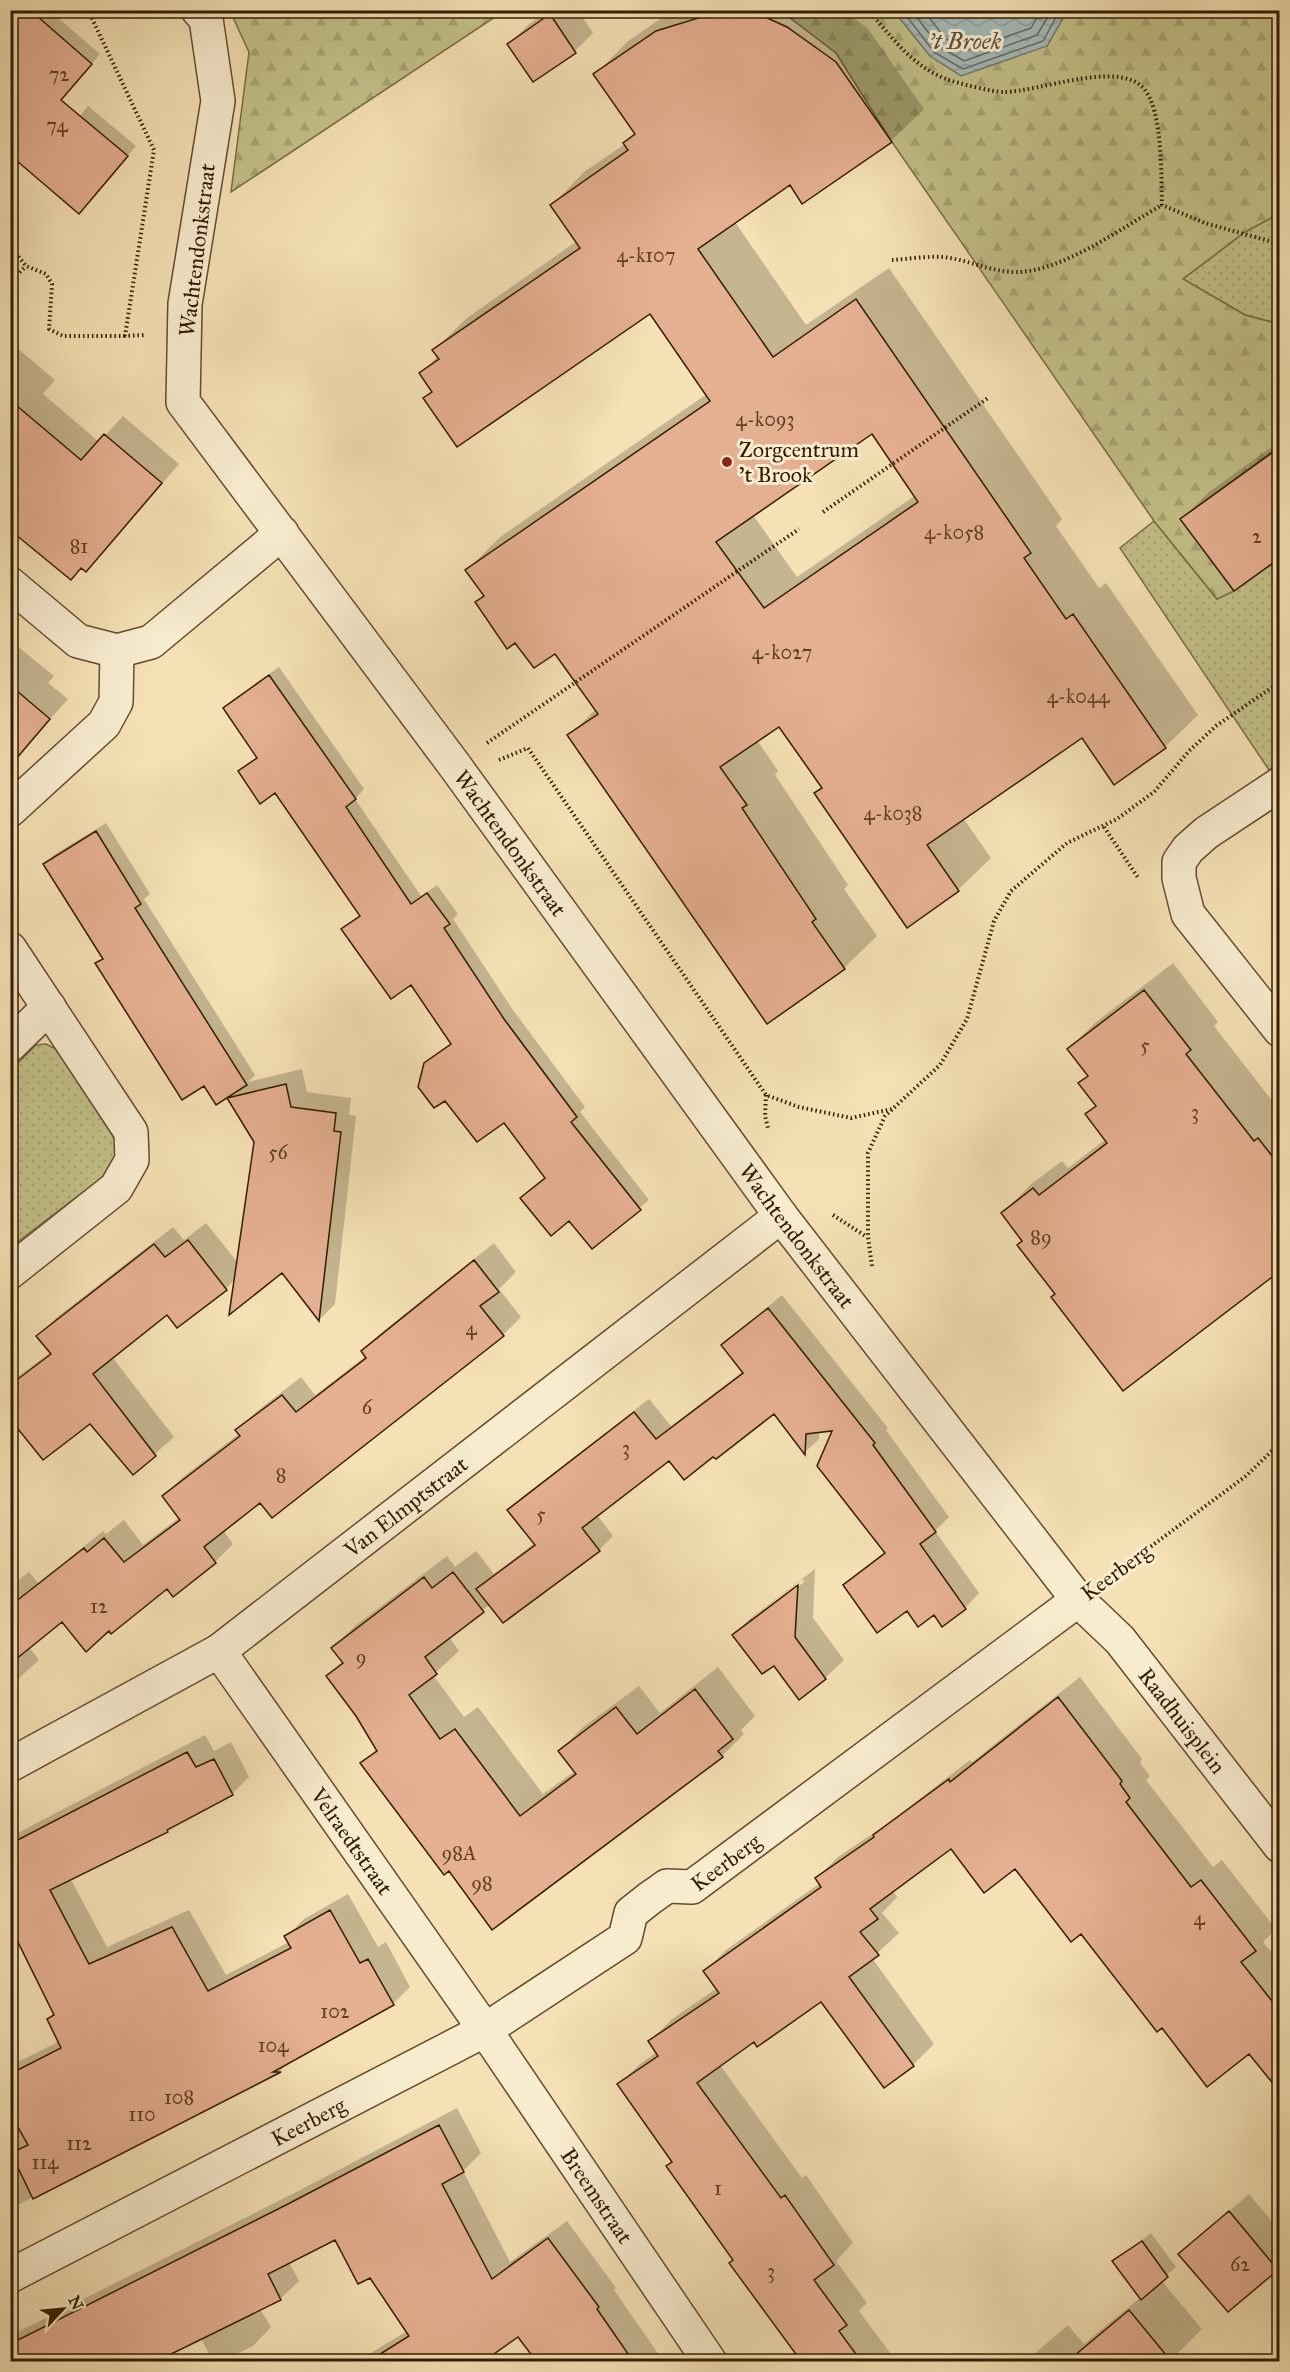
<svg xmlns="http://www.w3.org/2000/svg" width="1290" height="2372" viewBox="0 0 1290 2372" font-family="'IM FELL Great Primer',serif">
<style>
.grass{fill:url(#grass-dots);stroke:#7a6e44;stroke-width:1.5}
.forest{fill:url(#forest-firs);stroke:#7a6e44;stroke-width:1.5}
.water{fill:url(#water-waves);stroke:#767a70;stroke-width:1.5}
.shadow{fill:#0003;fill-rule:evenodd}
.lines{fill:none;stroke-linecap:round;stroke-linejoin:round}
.shore{stroke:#6a6a5d;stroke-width:1.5}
.building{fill:#e5af92;stroke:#321b00;stroke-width:1.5;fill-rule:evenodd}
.minor-casing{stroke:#634c2d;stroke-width:36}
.path{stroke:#321b00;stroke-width:4;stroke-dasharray:1.5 3;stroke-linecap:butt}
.minor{stroke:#f8eccf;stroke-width:33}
.poi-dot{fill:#8f2418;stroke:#f8eccf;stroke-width:2}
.labels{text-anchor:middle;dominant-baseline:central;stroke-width:6;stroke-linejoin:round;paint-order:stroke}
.number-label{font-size:20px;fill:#5f4024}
.street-label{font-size:22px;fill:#321b00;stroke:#f8eccf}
.poi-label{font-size:22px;fill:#321b00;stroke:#f8eccf;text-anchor:start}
.water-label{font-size:24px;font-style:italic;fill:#5a5341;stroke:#f8eccf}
</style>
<defs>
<pattern id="grass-dots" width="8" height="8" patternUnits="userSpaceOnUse" patternTransform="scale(1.5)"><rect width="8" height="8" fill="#c3c188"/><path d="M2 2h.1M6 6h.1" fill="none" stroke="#a8a574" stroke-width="1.8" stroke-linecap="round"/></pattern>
<pattern id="forest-firs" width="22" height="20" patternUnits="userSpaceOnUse" patternTransform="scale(1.5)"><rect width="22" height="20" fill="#c3c188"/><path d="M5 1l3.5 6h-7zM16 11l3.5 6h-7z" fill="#a8a574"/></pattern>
<pattern id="water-waves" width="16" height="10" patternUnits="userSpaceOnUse" patternTransform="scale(1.5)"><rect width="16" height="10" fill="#a3baba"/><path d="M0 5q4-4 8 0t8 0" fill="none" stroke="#8d9f9e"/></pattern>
</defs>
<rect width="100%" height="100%" fill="#f5e1b5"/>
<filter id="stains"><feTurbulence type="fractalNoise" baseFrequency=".00333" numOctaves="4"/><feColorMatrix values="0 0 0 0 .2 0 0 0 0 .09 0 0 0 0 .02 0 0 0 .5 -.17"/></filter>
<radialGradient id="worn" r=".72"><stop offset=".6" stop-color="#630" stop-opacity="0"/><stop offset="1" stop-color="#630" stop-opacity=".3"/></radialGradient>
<path class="grass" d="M1279,212V324L1245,315L1183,279L1245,232Z
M1154,521L1217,599L1234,591L1279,558L1280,762L1269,770L1120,548Z
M46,1044L58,1050L112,1134L118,1150L113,1169L11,1247V1070L36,1045Z"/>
<path class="forest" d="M230,11H504L231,192L249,52Z
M781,11H894L930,56L1047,46L1067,11H1279V214L1245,232L1183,279L1245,315L1279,324V447L1181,519L1234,591L1217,599L1154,521L892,142L836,53Z"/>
<path class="water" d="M894,11H1067L1047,46L961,76L930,56Z"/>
<path class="shadow" d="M21,10H49L100,54L68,91Z
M549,10H578L593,33L575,51L509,44L528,25Z
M673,10H844L868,29L924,109L891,141L791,183L735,222L806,325L889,268L1062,519L1056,526L1099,588L1106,583L1198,715L1165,747L1082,736L963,818L991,858L958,890L816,793L823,787L780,725L757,740L778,771L775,775L848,885L844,889L877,936L844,968L569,736L596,709L555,652L516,640L477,602L484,594L467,570L500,537L707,394L651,311L425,398L432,390L421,373L438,356L434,350L467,318L577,241L552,205L584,172L625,144L635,132L595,75L627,42ZM873,432L916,495L797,577L753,515Z
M88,106L136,146L87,203L34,173Z
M10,342L55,380L43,394L99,442L123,416L179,464L104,552L86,570L10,473Z
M1280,441V556L1182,519L1209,492Z
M10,640L54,676L48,683L68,699L12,761L10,760Z
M279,667L364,789L355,799L421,896L437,885L458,914L453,919L513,1010L585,1107L580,1112L649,1200L592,1247L546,1177L504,1121L425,1064L452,1043L412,983L343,929L360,915L276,791L239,772L258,756L225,708L234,699Z
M106,823L150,894L144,899L255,1075L248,1082L302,1069L307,1092L351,1098L349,1115L356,1116L335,1304L320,1319L282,1271L235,1279L226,1289L168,1313L112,1357L174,1437L133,1473L90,1421H14L10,1424V1373L15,1379L51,1352L38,1336L56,1318L173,1227L184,1240L206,1223L238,1263L256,1142L229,1098L234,1093L205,1083L97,964L104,957L45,864L54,855Z
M1173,963L1218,1022L1214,1026L1280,1111V1269L1056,1293L1023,1240L1003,1213L1030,1185L1062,1161L1068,1168L1106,1139L1087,1114L1097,1105L1080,1083L1089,1075L1069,1049L1096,1022Z
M494,1243L516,1272L499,1289L521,1317L503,1335L260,1501L223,1530L233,1544L215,1562L62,1620L29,1647L39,1660L10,1686V1586L29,1572L38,1583L103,1531L106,1534L124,1520L143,1545L180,1517L164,1496L182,1478L240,1433L237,1430L256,1412L301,1377L315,1395L366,1356L363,1351L381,1333Z
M782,1295L888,1428L886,1430L949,1517L935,1531L979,1593L965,1608L943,1624L934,1613L907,1609L845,1586L859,1572L886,1551L834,1429L819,1431V1439L805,1452L774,1412L713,1454L669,1459L597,1515L613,1536L599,1550L490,1604L449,1637L459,1651L433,1675L464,1717L478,1707L543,1794L575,1771L560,1751L582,1728L639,1686L660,1713L718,1667L755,1716L741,1730L744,1734L722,1756L449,1869L362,1763L377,1749L357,1716L328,1676L343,1661L333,1648L355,1626L447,1556L455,1567L476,1551L494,1574L535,1543L509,1510L524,1496L649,1399L671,1426L744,1371L723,1345Z
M815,1569L813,1618L844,1660L825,1678L774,1664L734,1635L752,1617ZM803,1579L804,1582L752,1622V1618Z
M1080,1677L1142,1759L1140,1763L1150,1776L1146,1780L1213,1867L1222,1860L1276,1929L1263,1942L1280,1963V2090L1250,2052L1162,2026L1081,1932L1016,1867L951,1847L893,1891L897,1897L882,1913L899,1933L872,1958L934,2044L913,2065L821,2000L754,2040L720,2065L802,2178L806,2175L853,2243L836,2261L867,2303L859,2311L897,2362H799L801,2359L734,2260L673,2161L619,2084L640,2064L657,2052L650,2041L671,2020L717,1988L705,1971L726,1950L820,1883L817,1878L838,1857L887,1824L970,1760L972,1762Z
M205,1735L214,1751L231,1742L249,1777L232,1794L70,1878L107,1947L189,1910L226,1975L289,1942L286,1937L304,1919L348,1894L378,1947L386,1942L410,1987L393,2004L290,2061L280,2071L10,2209V2066L60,2041L48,2019L55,2013L10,1923V1837Z
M457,2108L481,2153L463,2171L510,2262L567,2221L616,2288L614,2290L664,2362H583L563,2334L518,2335L481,2362H356L407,2331L370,2276L335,2238L289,2262L299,2281L280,2299L260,2309L271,2327L253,2346L220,2362H213L202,2340L153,2362H10V2336L306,2187Z
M1249,2194L1280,2231V2266L1228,2310L1180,2254Z
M1151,2233L1176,2267L1161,2280L1202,2329L1169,2362H1025L1068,2325L1084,2344L1141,2297L1114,2262Z"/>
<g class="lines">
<path class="shore" d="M902,10L934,52L963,69L1043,41L1060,10
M911,10L939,46L964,61L1037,35L1052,10
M923,10L946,39L965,51L1031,28L1041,10"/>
</g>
<path class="building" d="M10,10H30L92,64L61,100L128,156L79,214L10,155Z
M743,13L765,17L787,27L836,62L892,142L802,204L790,185L698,249L773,357L856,299L1031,553L1024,558L1066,619L1073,614L1166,748L1114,785L1082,738L927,845L959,891L907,928L814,793L822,788L779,727L720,767L747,805L742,808L816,919L812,922L845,969L767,1024L567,735L598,714L555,654L534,668L515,643L507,649L475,602L484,596L465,570L710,401L650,314L457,447L423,398L432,392L419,373L439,359L432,350L580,248L550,205L628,150L623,143L635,134L593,74L656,31L708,15ZM872,434L918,502L764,608L716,542Z
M550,14L576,53L533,82L507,44Z
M10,400L81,460L104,434L162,483L86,572L81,568L71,580L10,530Z
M1280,447V558L1234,591L1180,519Z
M269,675L356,799L346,807L411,904L427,893L450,924L444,928L504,1019L577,1117L571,1122L641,1210L592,1249L569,1221L551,1236L520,1198L545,1178L504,1123L477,1142L445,1101L434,1108L418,1087L424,1063L451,1044L411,985L391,999L341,929L360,916L275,793L260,804L238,771L257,758L223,708Z
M10,685L50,719L10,766Z
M96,831L141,904L135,908L247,1085L216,1105L204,1086L182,1100L95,963L103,959L43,864Z
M1144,990L1191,1050L1186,1054L1254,1141L1258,1138L1280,1166V1271L1123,1391L1051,1297L1055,1294L1017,1245L1022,1241L1001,1213L1033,1188L1039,1195L1107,1143L1085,1114L1096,1106L1078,1083L1088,1076L1067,1049Z
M286,1084L291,1107L336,1113L334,1131L341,1132L319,1321L282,1273L229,1315L254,1142L227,1098Z
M188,1240L227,1290L177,1328L167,1315L93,1374L156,1456L133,1475L90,1424L43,1460L10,1419V1385L51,1354L36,1336L154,1244L165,1257Z
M474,1260L499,1292L480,1306L504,1336L272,1518L260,1503L204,1547L216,1563L173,1597L167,1589L111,1634L109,1631L86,1652L62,1622L10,1664V1606L84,1548L87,1552L104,1538L124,1562L180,1520L162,1496L240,1436L235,1430L282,1395L296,1412L366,1358L361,1351Z
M768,1308L875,1443L873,1445L936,1532L920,1544L966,1609L942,1627L934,1615L918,1627L907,1611L877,1633L843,1585L885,1553L817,1466L832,1431L806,1434L805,1455L774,1414L716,1459L713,1457L684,1480L669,1461L582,1528L600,1551L503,1623L476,1589L535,1545L507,1510L634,1412L656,1439L743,1373L721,1345Z
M453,1572L484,1612L425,1657L437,1674L409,1695L440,1739L455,1729L520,1816L576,1774L558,1751L616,1707L637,1734L695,1689L733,1739L718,1751L723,1757L492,1930L449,1871L444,1875L360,1763L377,1751L356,1716L326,1676L343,1663L331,1648L424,1577L432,1588Z
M798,1585L795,1637L826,1679L799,1700L774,1666L762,1674L732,1635Z
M1058,1697L1122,1781L1120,1784L1130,1798L1126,1802L1191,1887L1201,1880L1256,1951L1241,1962L1280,2011V2092L1249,2054L1207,2087L1162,2028L1157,2032L1081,1934L1071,1942L1015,1869L984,1893L951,1849L870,1909L878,1919L860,1932L879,1955L849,1977L914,2066L884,2088L821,2002L757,2047L754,2042L697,2083L781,2198L785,2195L834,2265L814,2280L847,2325L839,2331L861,2361H801L729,2263L733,2260L666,2166L672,2162L617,2084L658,2056L648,2041L719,1993L703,1971L821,1887L815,1878L874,1837L873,1835L949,1779L950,1782Z
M187,1752L196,1767L214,1759L233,1795L167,1830L168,1832L50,1890L89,1964L172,1927L208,1991L291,1948L284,1936L330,1910L360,1963L368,1959L394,2005L273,2072H281L33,2199L11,2153L28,2145L10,2113V2074L61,2048L47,2019L54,2015L10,1926V1844Z
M439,2125L464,2172L442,2184L492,2279L548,2238L599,2307L597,2309L633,2361H536L518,2337L484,2361H369L409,2336L370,2278L358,2284L335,2240L268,2274L281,2300L157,2361H10V2344L286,2205Z
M1229,2211L1278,2270L1228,2312L1178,2254Z
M1142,2241L1168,2277L1141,2300L1112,2261Z
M1129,2310L1171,2361H1068Z"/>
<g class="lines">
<defs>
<g id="minor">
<path id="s1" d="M198,10L206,19L218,101L185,304L183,402L455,766L781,1216L1078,1600L1120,1640L1280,1846"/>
<path d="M10,584L78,641L117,651L151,642L282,533"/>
<path d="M1280,784L1206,833L1188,849L1179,862V878L1188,914L1280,1030"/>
<path d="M10,810L104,724L116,702L117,651"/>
<path d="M10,949L131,1132L132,1160L116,1188L10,1272"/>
<path d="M10,1045L49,1007"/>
<path id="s2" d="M219,1651L485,2030L710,2362"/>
<path id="s3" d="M10,1765L219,1651L781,1216"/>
<path id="s4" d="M10,2276L485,2030L625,1938L631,1913L650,1898L667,1886L692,1887L1078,1600"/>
</g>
</defs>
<use href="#minor" class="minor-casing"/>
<path class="path" d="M88,10L154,150L125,336L145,335
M868,10C891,36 912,66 946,79C957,83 992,92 1004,92C1039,92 1119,59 1144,89C1163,111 1161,176 1162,205L1205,223L1280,244
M10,246L26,266L46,274L52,284L49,329L63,336H125
M892,260C908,259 926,256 942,257C968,259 992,273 1018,272C1063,271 1123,227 1162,205
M10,282L26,266
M823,512L988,398
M487,743L799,529
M499,760L528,748L766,1095L799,1107L851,1118L892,1109
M1104,827L1139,879
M766,1095L765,1116L768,1128
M833,1215L867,1237
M872,1266L868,1237V1153L885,1116L940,1065L967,1019L994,921L1011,891L1067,843L1117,819L1154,792L1189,751L1216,726L1280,682
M1111,1576L1246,1476L1280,1443"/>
<use href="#minor" class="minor"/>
</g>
<circle class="poi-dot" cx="727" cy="462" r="6"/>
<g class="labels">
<g class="number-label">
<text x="59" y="74">72</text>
<text x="57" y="125">74</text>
<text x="646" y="255">4-k107</text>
<text x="765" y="419">4-k093</text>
<text x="954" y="532">4-k058</text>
<text x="1257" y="536">2</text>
<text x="79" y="546">81</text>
<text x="782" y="652">4-k027</text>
<text x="1078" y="696">4-k044</text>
<text x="893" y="813">4-k038</text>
<text x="1145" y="1045">5</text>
<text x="1195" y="1112">3</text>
<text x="278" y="1152">56</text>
<text x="1041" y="1237">89</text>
<text x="471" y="1328">4</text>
<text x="367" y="1407">6</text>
<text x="626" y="1448">3</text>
<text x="281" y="1475">8</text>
<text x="541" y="1514">5</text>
<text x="99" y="1606">12</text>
<text x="361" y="1657">9</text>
<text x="459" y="1853">98A</text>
<text x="482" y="1883">98</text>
<text x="1199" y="1918">4</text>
<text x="335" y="2011">102</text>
<text x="273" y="2045">104</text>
<text x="179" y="2097">108</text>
<text x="142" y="2114">110</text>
<text x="79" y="2143">112</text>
<text x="45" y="2162">114</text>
<text x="718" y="2188">1</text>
<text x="1240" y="2264">62</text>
<text x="771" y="2271">3</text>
</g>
<g class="street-label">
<text transform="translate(197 250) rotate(-83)">Wachtendonkstraat</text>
<text stroke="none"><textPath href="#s1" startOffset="948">Wachtendonkstraat</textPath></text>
<text stroke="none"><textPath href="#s1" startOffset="1434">Wachtendonkstraat</textPath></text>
<text stroke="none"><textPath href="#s3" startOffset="474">Van Elmptstraat</textPath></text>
<text transform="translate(1116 1572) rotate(-36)">Keerberg</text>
<text stroke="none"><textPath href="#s1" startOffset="2054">Raadhuisplein</textPath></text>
<text stroke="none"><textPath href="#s2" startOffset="232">Velraedtstraat</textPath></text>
<text stroke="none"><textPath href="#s4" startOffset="840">Keerberg</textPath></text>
<text stroke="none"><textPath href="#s4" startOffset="336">Keerberg</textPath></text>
<text stroke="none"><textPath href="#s2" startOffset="663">Breemstraat</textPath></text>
</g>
<g class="poi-label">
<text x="739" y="449">Zorgcentrum<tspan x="739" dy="25">'t Brook</tspan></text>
</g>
<g class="water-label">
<text x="965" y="41">'t Broek</text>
</g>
</g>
<rect width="1290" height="2372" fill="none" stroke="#f5e1b5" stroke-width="36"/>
<rect x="12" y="12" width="1266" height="2348" fill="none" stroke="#321b00" stroke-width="3"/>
<rect x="18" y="18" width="1254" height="2336" fill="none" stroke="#321b00" stroke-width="1.5"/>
<g transform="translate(63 2309) rotate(64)" stroke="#f8eccf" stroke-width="4.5" paint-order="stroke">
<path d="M0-4.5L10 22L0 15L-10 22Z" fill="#321b00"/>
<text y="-9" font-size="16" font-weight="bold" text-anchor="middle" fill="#321b00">N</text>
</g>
<rect width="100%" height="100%" filter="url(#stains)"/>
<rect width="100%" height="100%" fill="url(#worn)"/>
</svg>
